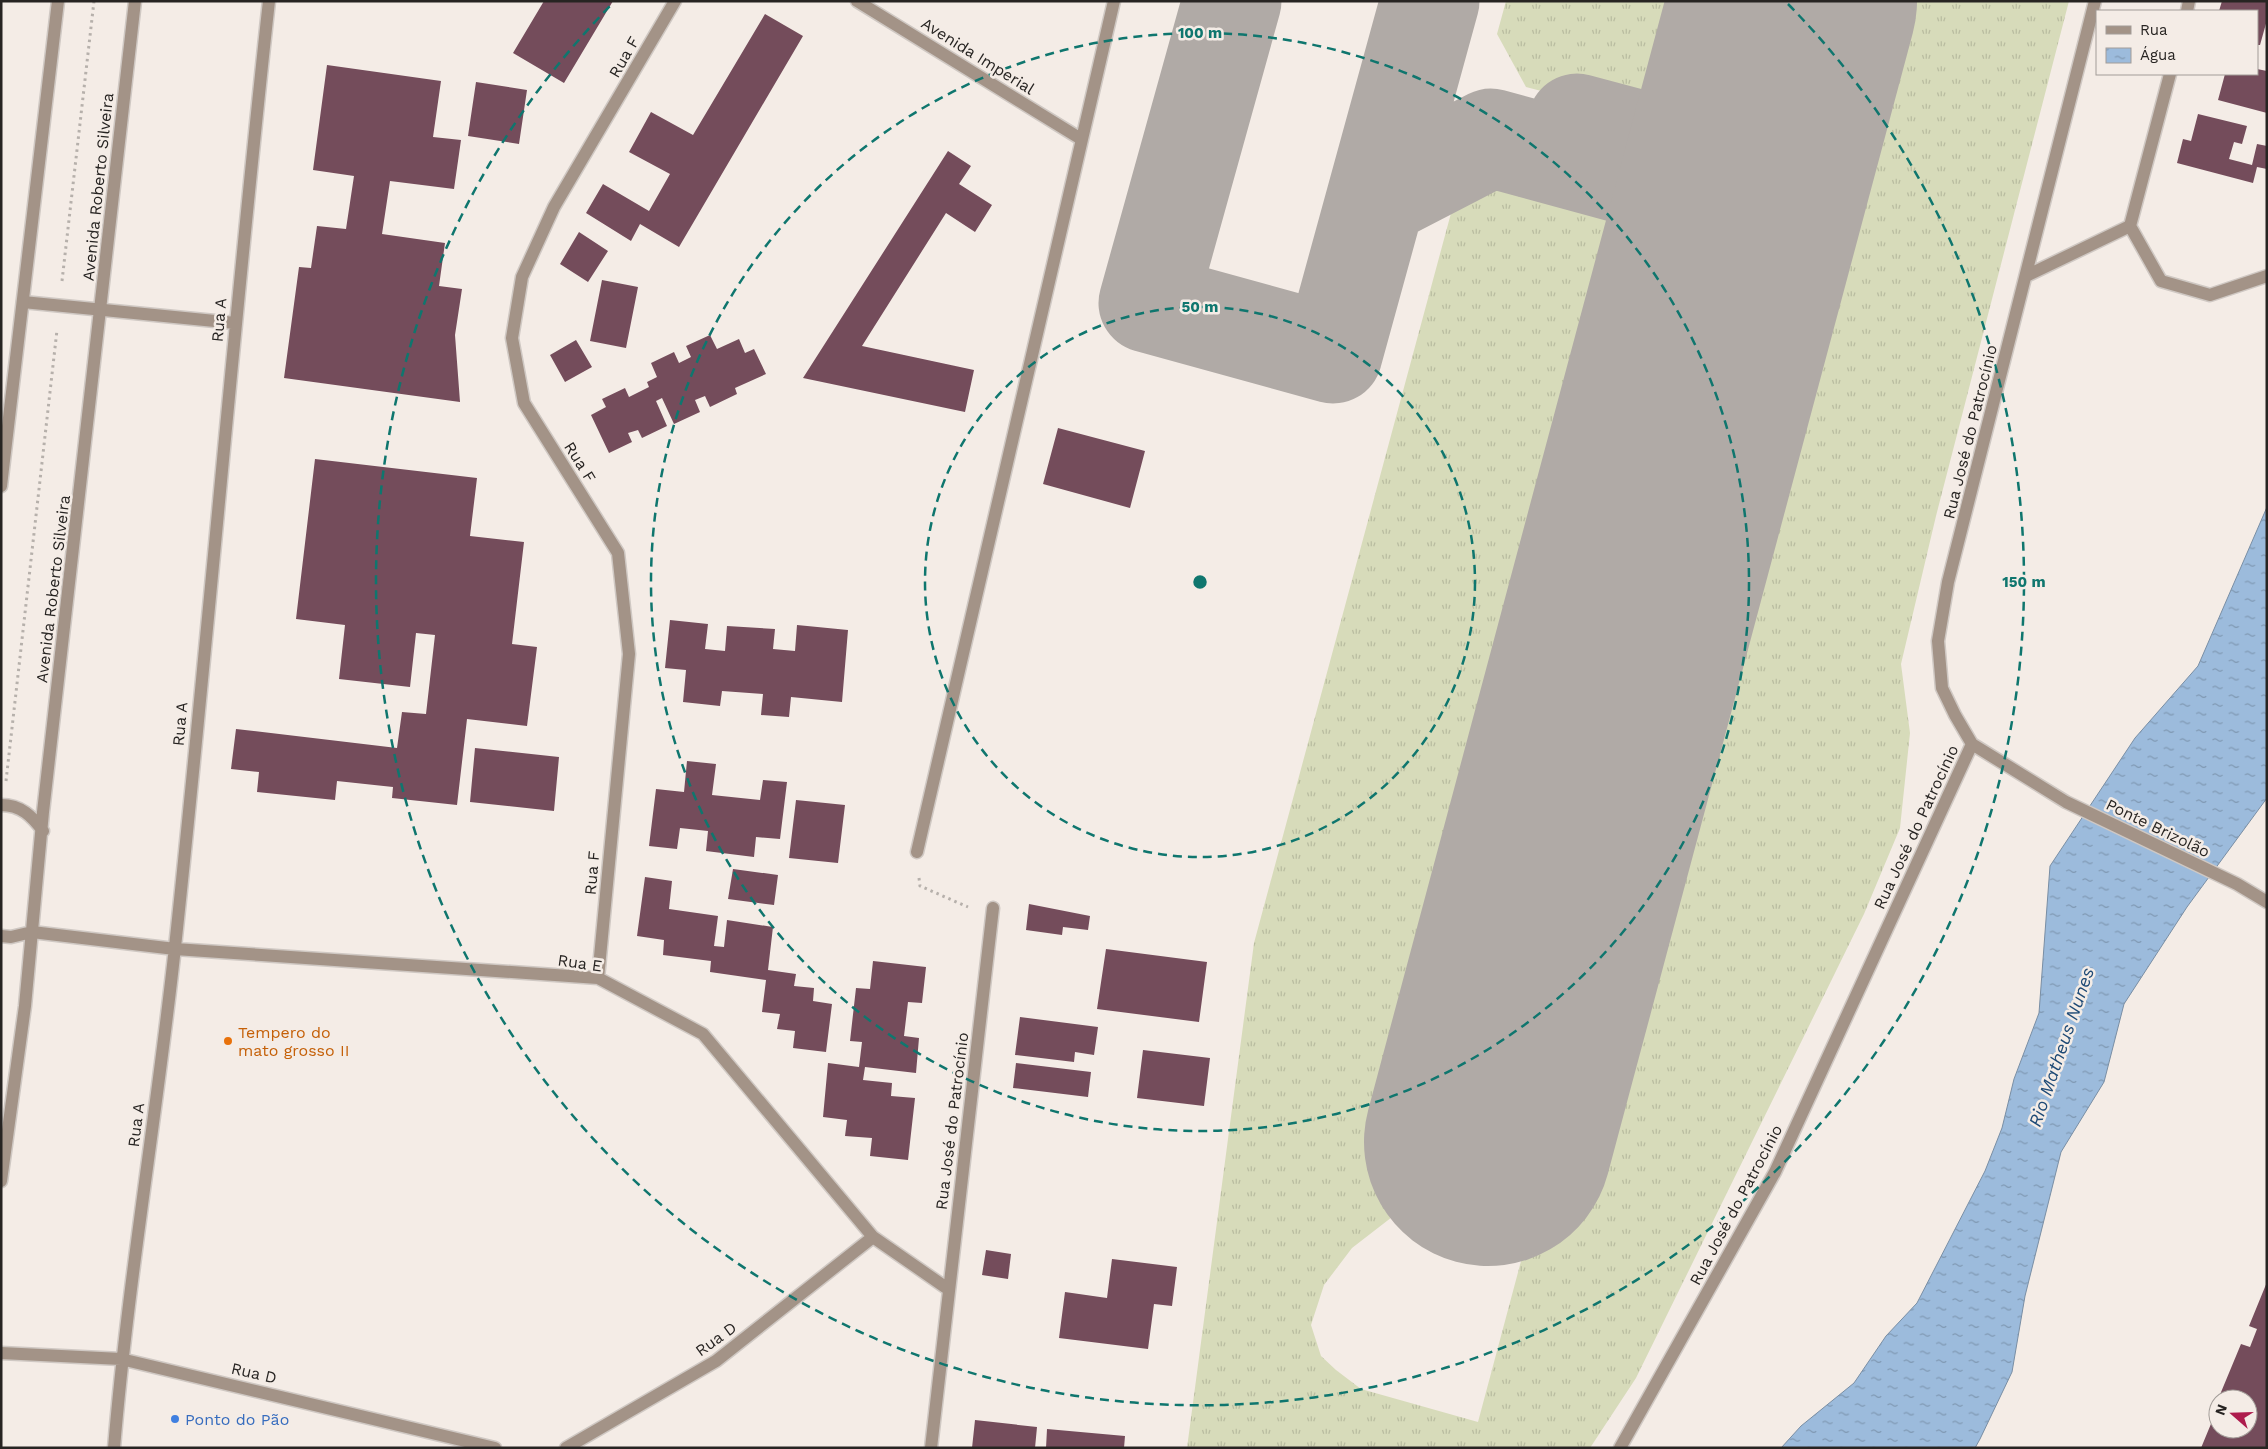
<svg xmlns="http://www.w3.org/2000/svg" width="2268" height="1449" viewBox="0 0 2268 1449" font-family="'Work Sans',sans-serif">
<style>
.grass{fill:url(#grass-tufts)}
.water{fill:url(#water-ripples);stroke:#798ea4}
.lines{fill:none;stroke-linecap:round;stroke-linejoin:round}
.taxiway{stroke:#b0aaa6;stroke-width:99}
.runway{stroke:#b0aaa6;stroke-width:248}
.building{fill:#744c5b}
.minor-casing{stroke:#cfc8c3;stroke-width:15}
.tertiary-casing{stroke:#cfc8c3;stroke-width:15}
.path{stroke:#b6b0ab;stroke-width:3;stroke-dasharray:2.5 4;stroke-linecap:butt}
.minor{stroke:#a39387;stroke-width:12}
.tertiary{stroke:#a39387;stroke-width:12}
.ring{fill:none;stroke:#0f766e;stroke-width:2.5;stroke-dasharray:9 6}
.food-dot{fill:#e8710a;stroke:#f4ece6;stroke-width:2}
.shop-dot{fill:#3f7fe0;stroke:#f4ece6;stroke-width:2}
.labels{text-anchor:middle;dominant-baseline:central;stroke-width:5;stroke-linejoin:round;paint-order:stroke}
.street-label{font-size:16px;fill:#272422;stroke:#f4ece6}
.food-label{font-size:16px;fill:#c56008;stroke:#f4ece6;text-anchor:start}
.shop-label{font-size:16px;fill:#366cbe;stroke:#f4ece6;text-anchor:start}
.water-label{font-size:18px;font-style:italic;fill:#1e4a76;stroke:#f4ece6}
.centre{fill:#0f766e;stroke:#f4ece6;stroke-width:2.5}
.ring-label{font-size:15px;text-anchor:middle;font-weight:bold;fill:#0f766e;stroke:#f4ece6;stroke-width:5;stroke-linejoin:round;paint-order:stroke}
</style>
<defs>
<pattern id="grass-tufts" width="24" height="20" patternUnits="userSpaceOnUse" patternTransform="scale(1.25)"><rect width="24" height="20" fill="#d7dbba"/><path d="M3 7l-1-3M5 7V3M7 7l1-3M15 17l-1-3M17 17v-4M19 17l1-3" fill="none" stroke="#b9bca0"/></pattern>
<pattern id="water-ripples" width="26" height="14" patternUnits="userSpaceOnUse" patternTransform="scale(1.25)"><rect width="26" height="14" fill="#9cbbdc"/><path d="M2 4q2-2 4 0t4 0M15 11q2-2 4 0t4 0" fill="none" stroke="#7f98b2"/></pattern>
</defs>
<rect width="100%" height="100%" fill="#f4ece6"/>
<path class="grass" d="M1506,1H1732L1706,98L1656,121L1526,87L1497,34Z
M1858,1H2069L1936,516L1901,664L1910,733L1900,828L1864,914L1636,1378L1590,1448H1187L1254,943L1457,191L1503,164L1643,205L1663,253L1405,1207L1352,1248L1324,1285L1311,1325L1321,1356L1336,1370L1361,1389L1478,1422Z"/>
<path class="water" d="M2267,507V798L2187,907L2124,1004L2104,1082L2061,1152L2025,1296L2012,1372L1980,1439L1975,1448H1781L1801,1426L1854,1383L1886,1336L1917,1303L1985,1171L2002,1128L2014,1079L2039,1013L2050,866L2135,738L2198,666Z"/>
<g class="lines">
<path class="taxiway" d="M1232,1L1148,303L1333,354L1430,1
M1577,123L1667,147L1761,121
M1377,197L1491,138L1660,184L1718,282"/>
<path class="runway" d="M1488,1142L1793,1"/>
</g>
<path class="building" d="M544,1H613L564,83L513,53Z
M2222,1H2267V20L2260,45H2257V11H2219Z
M765,14L803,36L679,247L640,224L631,241L586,213L603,184L649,211L670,174L629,152L651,112L693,135Z
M327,65L441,81L433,137L461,140L454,189L390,181L382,234L445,243L439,286L462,289L455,335L460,402L284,378L299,267L311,268L317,226L346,229L354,176L313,170Z
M2257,69L2267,71V113L2218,100L2225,74H2257Z
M476,82L527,90L519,144L468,136Z
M2198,114L2247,126L2242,144L2234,142L2229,159L2252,165L2257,144L2267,146V169L2257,167L2253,183L2177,163L2183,139L2191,141Z
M948,151L971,166L959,184L992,205L975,232L946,213L862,346L974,370L965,412L803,378Z
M579,232L608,251L588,282L560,264Z
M602,280L638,287L626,348L590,341Z
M710,335L717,349L739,339L745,353L754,349L766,374L735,388L737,394L710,407L705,396L695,400L700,412L674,424L662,398L656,401L667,426L642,438L638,430L628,433L632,442L609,453L591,415L606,407L602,399L625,388L629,397L649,387L647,382L657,377L651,363L674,352L679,363L691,357L686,346Z
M576,340L592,367L565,382L550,355Z
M1058,428L1145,451L1130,508L1043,484Z
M315,459L477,478L470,536L524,542L512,644L537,647L527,726L467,719L457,805L392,798L393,787L337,781L335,800L257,792L259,772L231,769L236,729L397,748L402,712L426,714L435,635L416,633L410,687L339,679L345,625L296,619Z
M670,620L708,624L705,649L725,651L727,626L775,629L773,649L795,651L797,625L848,630L842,702L791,697L789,717L761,715L763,694L722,691L720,706L683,702L686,670L665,668Z
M475,748L559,757L554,811L470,802Z
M687,761L716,764L712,795L760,800L763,780L787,782L780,839L756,837L754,857L706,851L708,831L680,828L677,849L649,846L656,789L684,792Z
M796,800L845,805L838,863L789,858Z
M733,869L778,875L774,905L728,899Z
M645,877L672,881L669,909L718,916L714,946L724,947L727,920L773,927L768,970L796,974L794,986L814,988L813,1001L832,1004L826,1052L793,1048L795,1031L777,1029L780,1014L762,1012L766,980L710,972L711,961L663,955L664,940L637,936Z
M1029,904L1090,916L1088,930L1063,927L1062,935L1026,930Z
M1106,949L1207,962L1199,1022L1097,1009Z
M873,961L926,967L922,1003L908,1002L904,1036L919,1038L916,1073L865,1067L863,1080L892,1083L891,1096L915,1098L908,1160L870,1156L872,1138L845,1136L847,1120L823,1117L828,1063L859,1067L862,1042L850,1041L856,988L870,989Z
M1020,1017L1098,1027L1094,1055L1075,1052L1074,1062L1015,1055Z
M1143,1050L1210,1058L1204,1106L1137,1098Z
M1016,1063L1091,1072L1088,1097L1013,1088Z
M986,1250L1011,1254L1008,1279L982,1275Z
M1112,1259L1177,1267L1172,1306L1154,1304L1148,1349L1059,1338L1065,1292L1107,1298Z
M2267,1282V1448H2201L2213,1419L2218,1421V1429H2248V1399H2225L2219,1397L2241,1344L2250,1347L2257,1329L2249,1326Z
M975,1420L1037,1427L1035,1448H972Z
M1047,1429L1125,1436L1124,1448H1046Z"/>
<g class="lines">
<defs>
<path id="minor" d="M857,1L1081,139
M2187,11L2189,1
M2170,74L2130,226L2161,281L2210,295L2267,276
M2026,276L2130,226
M23,302L235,323
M1972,744L2066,802L2237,884L2267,902
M917,852L1114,1
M32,932L175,949L598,978L703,1034L873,1237L948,1289
M598,978L629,654L618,553L524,403L512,338L522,277L554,207L675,1
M1,1353L121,1359L495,1448
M114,1448C128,1280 157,1114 175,947C209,632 234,316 269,1
M566,1448L716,1361L873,1237
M931,1448L993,908
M1620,1448L1775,1172L1972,744L1955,715L1942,688L1938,641L1948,582L2095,1"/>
<path id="tertiary" d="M1,486L58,1
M1,805C21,805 32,816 43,831
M1,936L11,937L32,932
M1,1181L25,1006L43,812L135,1"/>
</defs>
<use href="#minor" class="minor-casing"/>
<use href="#tertiary" class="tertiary-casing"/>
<path class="path" d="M62,281L94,1
M6,781L57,330
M919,878L920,886L968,907"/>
<use href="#minor" class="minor"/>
<use href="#tertiary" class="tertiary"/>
</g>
<g class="ring">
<circle cx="1200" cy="582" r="275"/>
<circle cx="1200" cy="582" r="549"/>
<path d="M1788 4A824 824 0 1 1 612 4"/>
</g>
<circle class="food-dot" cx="228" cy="1041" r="5"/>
<circle class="shop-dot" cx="175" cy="1419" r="5"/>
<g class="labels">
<g class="street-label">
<text transform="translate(978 56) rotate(32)">Avenida Imperial</text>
<text transform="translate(624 57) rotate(-60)">Rua F</text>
<text transform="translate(98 187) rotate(-84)">Avenida Roberto Silveira</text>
<text transform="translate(219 320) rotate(-85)">Rua A</text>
<text transform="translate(1970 432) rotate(-76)">Rua José do Patrocínio</text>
<text transform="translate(580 462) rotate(58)">Rua F</text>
<text transform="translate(53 589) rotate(-83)">Avenida Roberto Silveira</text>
<text transform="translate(180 724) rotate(-85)">Rua A</text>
<text transform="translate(1916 827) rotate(-65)">Rua José do Patrocínio</text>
<text transform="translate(2158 828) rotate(26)">Ponte Brizolão</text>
<text transform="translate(592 873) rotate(-85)">Rua F</text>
<text transform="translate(580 963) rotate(8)">Rua E</text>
<text transform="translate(952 1121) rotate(-83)">Rua José do Patrocínio</text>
<text transform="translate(136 1125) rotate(-83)">Rua A</text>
<text transform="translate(1736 1205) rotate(-62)">Rua José do Patrocínio</text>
<text transform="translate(716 1339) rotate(-36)">Rua D</text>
<text transform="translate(254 1373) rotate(13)">Rua D</text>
</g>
<g class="food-label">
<text x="238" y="1032">Tempero do<tspan x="238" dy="18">mato grosso II</tspan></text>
</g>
<g class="shop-label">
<text x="185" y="1419">Ponto do Pão</text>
</g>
<g class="water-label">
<text transform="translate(2061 1047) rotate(-71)">Rio Matheus Nunes</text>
</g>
</g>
<circle cx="1200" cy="582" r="8" class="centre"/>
<g class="ring-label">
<text x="1200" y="38">100 m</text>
<text x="1200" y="312">50 m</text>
<text x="2024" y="587">150 m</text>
</g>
<rect width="2268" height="1449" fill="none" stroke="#272422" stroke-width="5"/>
<rect x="2096" y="10" width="162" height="65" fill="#f4ece6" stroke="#a29c98"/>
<rect x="2106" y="26" width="25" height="8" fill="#a39387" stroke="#a29c98"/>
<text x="2140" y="35" font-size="15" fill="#272422">Rua</text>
<rect x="2106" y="48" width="25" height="15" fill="url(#water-ripples)" stroke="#a29c98"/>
<text x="2140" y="60" font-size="15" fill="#272422">Água</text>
<g transform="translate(2233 1414) rotate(290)"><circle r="24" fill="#f4ece6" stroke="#a29c98"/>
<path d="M0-4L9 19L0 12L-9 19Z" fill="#ae1c4d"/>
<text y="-8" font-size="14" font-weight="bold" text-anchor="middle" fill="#272422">N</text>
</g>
</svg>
